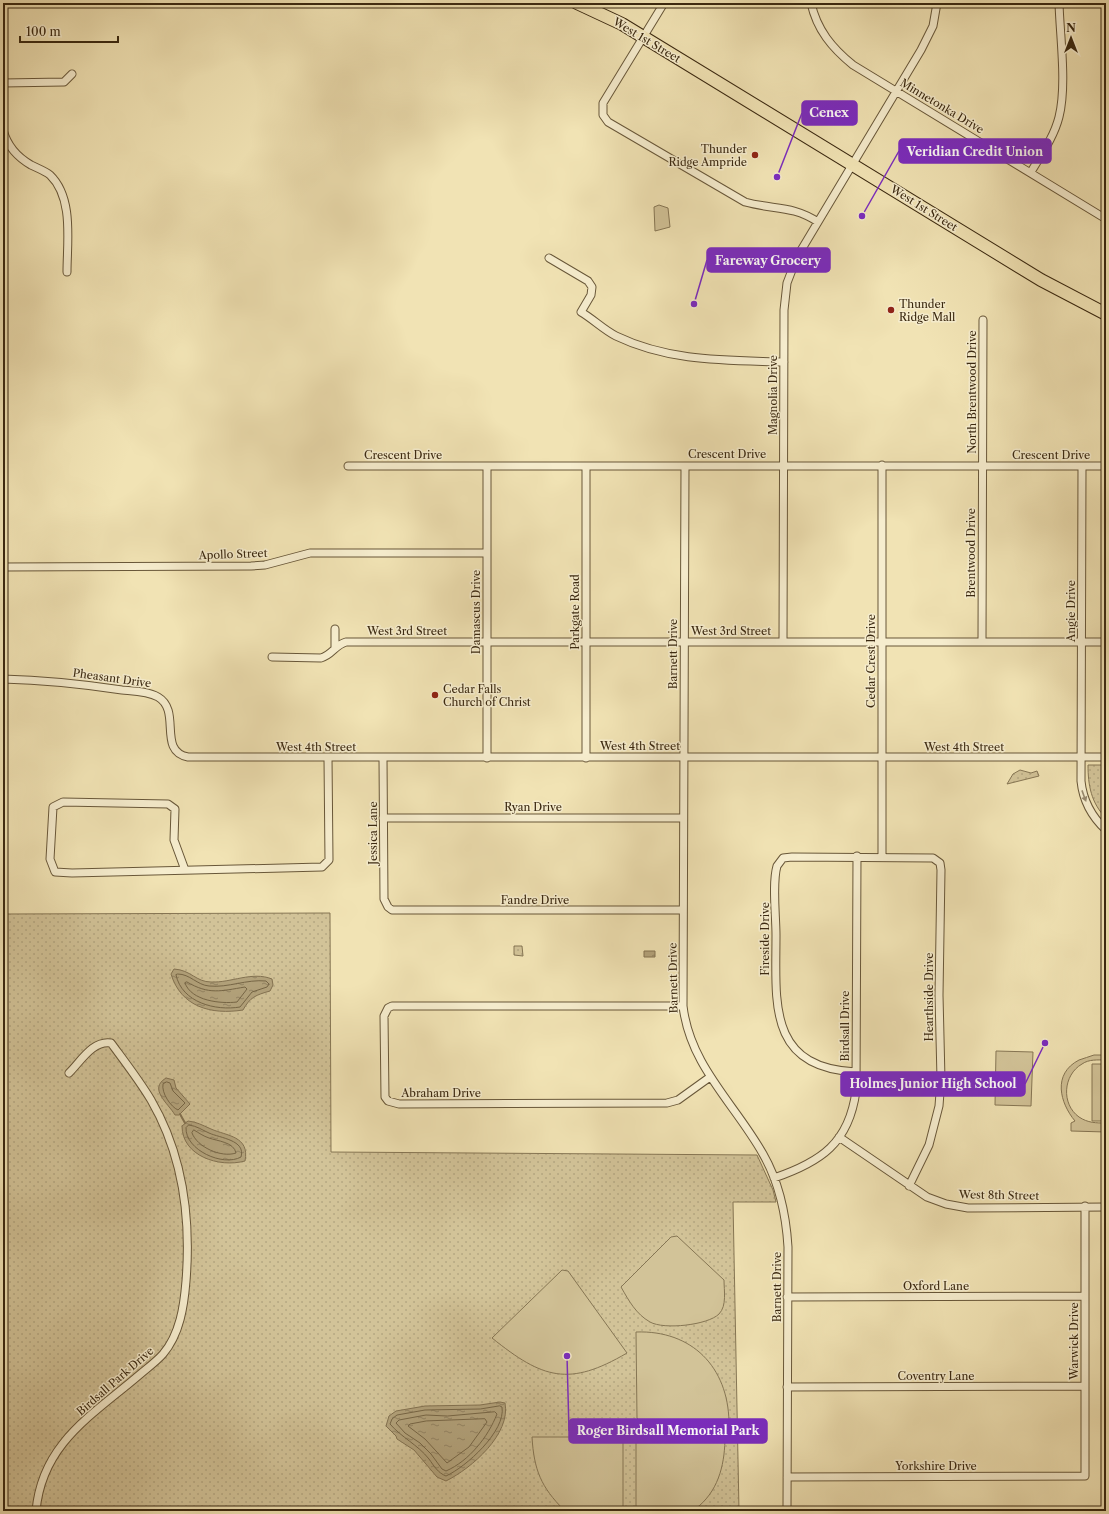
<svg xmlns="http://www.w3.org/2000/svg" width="1109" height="1514" viewBox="0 0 1109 1514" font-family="'Libre Caslon Text',serif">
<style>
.green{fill:url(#green-dots);stroke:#867654}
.pitch{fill:#d2c398;stroke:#867654}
.water{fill:url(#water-ripples);stroke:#837251}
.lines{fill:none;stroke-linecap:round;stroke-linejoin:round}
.shore{stroke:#766646;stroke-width:1}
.stream{stroke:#837251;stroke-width:2}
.street-casing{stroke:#685739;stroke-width:9}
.primary-casing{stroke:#3a2810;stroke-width:14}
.street{stroke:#f6edce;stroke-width:7}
.primary{stroke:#f1e3b4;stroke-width:12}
.oneway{fill:#988a6f}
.poi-dot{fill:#8f2418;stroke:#f6edce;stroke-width:1.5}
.labels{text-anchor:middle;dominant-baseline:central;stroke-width:3;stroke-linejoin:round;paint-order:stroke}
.street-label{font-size:11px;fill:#3a2810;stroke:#f6edce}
.poi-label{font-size:11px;fill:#3a2810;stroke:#f6edce;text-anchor:start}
.leader{fill:none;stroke:#7b2cbf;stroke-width:1.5}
.callout-dot{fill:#7b2cbf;stroke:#f6edce;stroke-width:1.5}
.callout{fill:#7b2cbf;stroke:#7b2cbf;stroke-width:1.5}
.callout-label{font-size:12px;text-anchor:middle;font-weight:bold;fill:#fff}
</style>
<defs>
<pattern id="green-dots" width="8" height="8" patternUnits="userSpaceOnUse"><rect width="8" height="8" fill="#d2c398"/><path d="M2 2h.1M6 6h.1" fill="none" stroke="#b5a882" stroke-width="1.8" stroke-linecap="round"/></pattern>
<pattern id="water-ripples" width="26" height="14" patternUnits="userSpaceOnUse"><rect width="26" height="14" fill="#b3a37c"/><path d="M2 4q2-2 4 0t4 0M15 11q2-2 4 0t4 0" fill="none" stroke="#938564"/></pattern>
</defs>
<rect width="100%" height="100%" fill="#f1e3b4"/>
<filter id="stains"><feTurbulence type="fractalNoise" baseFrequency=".005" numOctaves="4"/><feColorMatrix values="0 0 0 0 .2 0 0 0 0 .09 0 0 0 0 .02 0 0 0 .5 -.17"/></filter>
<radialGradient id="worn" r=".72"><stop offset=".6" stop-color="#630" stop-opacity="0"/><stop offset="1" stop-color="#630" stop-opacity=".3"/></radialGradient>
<path class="green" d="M1088,765H1106V818C1091,803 1088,785 1088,765Z
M1020,770L1031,773L1037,771L1039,776L1007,784L1013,774Z
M330,913L331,1152L757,1155L773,1190L776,1202H733L739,1511H3V914Z
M514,946H522L523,956L514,955Z"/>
<path class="pitch" d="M659,205L668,208L670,227L655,231L654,207Z
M996,1051L1033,1052L1031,1106L995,1105Z
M1094,1055H1106V1060C1098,1060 1089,1059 1082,1064C1063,1075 1061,1104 1079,1117C1088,1123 1096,1123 1106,1123V1132L1071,1131V1123L1075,1121C1060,1103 1052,1074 1079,1060C1084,1058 1089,1057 1094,1055Z
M1092,1064H1106V1121H1092Z
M677,1236L724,1280C724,1290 727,1306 719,1314C708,1325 664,1330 650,1322C636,1314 629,1301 621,1287L671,1237Z
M562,1270L568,1271L627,1353C569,1387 543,1379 492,1338Z
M636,1332C692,1330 728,1367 729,1422H641L637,1418Z
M725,1436C725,1461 720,1488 699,1506C697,1507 694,1510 692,1511C681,1514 649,1511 636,1511V1441L641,1437Z
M532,1437H619L623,1441V1511L564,1510C541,1487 534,1470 532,1437Z"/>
<path class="water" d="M644,951H655V957H644Z
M174,969C191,970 196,982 211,982C231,983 252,971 272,979L273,985L270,991C256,995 250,997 243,1010C211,1015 181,1007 171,974Z
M166,1078L174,1080L176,1088L190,1104L179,1115H175C168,1103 148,1089 166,1078Z
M188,1121C197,1122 202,1125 211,1129C227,1136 250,1136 245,1161C219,1168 182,1156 182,1126Z
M500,1402L505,1403C511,1434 472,1468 446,1481L437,1477L414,1450L397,1439L396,1436L386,1426L389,1416L396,1411L425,1406L480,1405Z"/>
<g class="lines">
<path class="shore" d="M178,974C190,974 197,985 209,986C228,988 247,979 266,981L269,984L267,987L252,992L240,1007C216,1011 182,1003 176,975Z
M187,982C209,995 221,991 245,987L247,989L237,1002C221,1004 191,1001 185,983Z
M167,1082L170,1083L173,1091L185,1103L178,1110C171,1107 161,1093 163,1084Z
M189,1125C197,1126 202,1130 209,1133C220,1138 246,1140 241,1157C223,1167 185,1150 186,1128Z
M194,1130C199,1133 203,1136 209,1138C217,1141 234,1142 236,1153C221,1158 197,1147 192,1133Z
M500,1406L502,1407C506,1431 466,1467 446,1476C438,1473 434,1466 429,1459C418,1445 401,1437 390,1424L392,1419L397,1415L425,1410L480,1409Z
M495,1412L497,1414C488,1437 469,1461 446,1471L442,1469L431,1454L420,1443L405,1433L396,1423L399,1420L426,1415L447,1416Z
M485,1419L487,1422L469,1447L447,1463L425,1439L408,1426L410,1424L426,1421Z"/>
<path class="stream" d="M180,1114L185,1123"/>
<defs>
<path id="street" d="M664,3L603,103V115L608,122L745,202C774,210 792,205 818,222
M811,3C817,30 832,48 853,65L1106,219
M3,83L64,82L72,74
M3,130C7,145 17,157 31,165C37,168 45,171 50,175C74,198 67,242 67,272
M1031,172C1041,155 1054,137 1059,117C1067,85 1060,37 1059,3
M549,258L588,281L592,287L591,295L581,312C593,319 604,330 616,336C670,362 726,360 784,362
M348,466H1106
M487,466V758
M685,466L683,1006C690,1066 735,1104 763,1154C779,1182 786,1214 788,1247L787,1511
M1082,466L1081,781C1083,801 1092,817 1106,830
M3,567L251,566L265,565L310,553H487
M335,629V648
M783,642L784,310L787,283L797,257L921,50L933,26L937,3
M982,642L983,320
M272,657L321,658C332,655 335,645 346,642H1106
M3,679C43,680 82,684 122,690C133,691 148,691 158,697C182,711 157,751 188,757H1106
M383,758L384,899L388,907L392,910H683
M586,758V466
M383,818H683
M882,856V465
M185,870L174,840L175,809L168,804L63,802L53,807L50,859L55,872L72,873L322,867L329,860L328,758
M683,1006H392L388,1008L384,1016L385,1097L388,1101L399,1104L667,1103L678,1100L710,1077
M856,1072C767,1068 776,1002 776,935C776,916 772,883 777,866L783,858L792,857L933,858L940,863L941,870L939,995L941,1079L939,1106L929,1145L909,1186
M839,1137L927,1197L946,1204L968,1208L1106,1207
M774,1178C821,1162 849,1143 856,1091L857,856
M787,1297L1085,1296
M787,1387L1085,1386
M787,1477L1085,1476V1206
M36,1511C42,1444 91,1416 138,1376C146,1369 156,1362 163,1354C180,1334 184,1306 186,1281C191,1218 183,1155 151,1100C139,1080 125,1062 111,1043C93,1040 81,1061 69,1073"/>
<path id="primary" d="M577,3L622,24L1041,280L1106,314"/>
</defs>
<use href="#street" class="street-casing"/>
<use href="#primary" class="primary-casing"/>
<use href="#street" class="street"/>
<use href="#primary" class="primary"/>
</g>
<defs><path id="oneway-solid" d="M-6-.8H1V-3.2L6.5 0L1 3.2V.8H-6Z"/></defs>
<use class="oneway" href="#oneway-solid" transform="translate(1084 796) rotate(70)"/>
<g class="poi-dot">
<circle cx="755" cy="155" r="4"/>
<circle cx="891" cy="310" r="4"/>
<circle cx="435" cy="695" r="4"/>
</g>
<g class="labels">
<g class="street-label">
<text transform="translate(647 40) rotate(31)">West 1st Street</text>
<text transform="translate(942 106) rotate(31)">Minnetonka Drive</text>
<text transform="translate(924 208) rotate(32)">West 1st Street</text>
<text transform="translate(972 392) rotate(-90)">North Brentwood Drive</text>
<text transform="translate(773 395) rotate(-90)">Magnolia Drive</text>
<text x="727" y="454">Crescent Drive</text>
<text x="403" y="455">Crescent Drive</text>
<text x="1051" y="455">Crescent Drive</text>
<text transform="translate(971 553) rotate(-90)">Brentwood Drive</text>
<text transform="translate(233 554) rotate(-2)">Apollo Street</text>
<text transform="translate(1071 611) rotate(-90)">Angie Drive</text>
<text transform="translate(476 612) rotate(-90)">Damascus Drive</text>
<text transform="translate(575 612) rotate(-90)">Parkgate Road</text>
<text x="407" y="631">West 3rd Street</text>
<text x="731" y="631">West 3rd Street</text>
<text transform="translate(673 654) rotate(-90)">Barnett Drive</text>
<text transform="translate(871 661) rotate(-90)">Cedar Crest Drive</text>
<text transform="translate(112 678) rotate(8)">Pheasant Drive</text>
<text x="640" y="746">West 4th Street</text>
<text x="316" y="747">West 4th Street</text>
<text x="964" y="747">West 4th Street</text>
<text x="533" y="807">Ryan Drive</text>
<text transform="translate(373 833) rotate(-90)">Jessica Lane</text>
<text x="535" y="900">Fandre Drive</text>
<text transform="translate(765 939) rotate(-90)">Fireside Drive</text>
<text transform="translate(673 978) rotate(-91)">Barnett Drive</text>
<text transform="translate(929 997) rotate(-90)">Hearthside Drive</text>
<text transform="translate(845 1026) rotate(-90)">Birdsall Drive</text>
<text x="441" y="1093">Abraham Drive</text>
<text transform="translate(999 1195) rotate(1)">West 8th Street</text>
<text x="936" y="1286">Oxford Lane</text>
<text transform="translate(777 1287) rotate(-90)">Barnett Drive</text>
<text transform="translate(1074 1341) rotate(-90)">Warwick Drive</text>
<text x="936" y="1376">Coventry Lane</text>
<text transform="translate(115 1381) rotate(-41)">Birdsall Park Drive</text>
<text x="936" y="1466">Yorkshire Drive</text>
</g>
<g class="poi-label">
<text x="747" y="149" text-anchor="end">Thunder<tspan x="747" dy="13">Ridge Ampride</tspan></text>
<text x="899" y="304">Thunder<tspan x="899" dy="13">Ridge Mall</tspan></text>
<text x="443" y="689">Cedar Falls<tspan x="443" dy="13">Church of Christ</tspan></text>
</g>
</g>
<path class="leader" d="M777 177L802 113M862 216L899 151M694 304L707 260M1045 1043L1025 1084M567 1356L569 1431"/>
<g class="callout-dot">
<circle cx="777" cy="177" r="4"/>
<circle cx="862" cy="216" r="4"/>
<circle cx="694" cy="304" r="4"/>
<circle cx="1045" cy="1043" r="4"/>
<circle cx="567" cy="1356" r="4"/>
</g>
<g class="callout">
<rect x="802" y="101" width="55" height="24" rx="4"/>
<rect x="899" y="139" width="152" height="24" rx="4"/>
<rect x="707" y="248" width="123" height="24" rx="4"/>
<rect x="841" y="1072" width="184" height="24" rx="4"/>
<rect x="569" y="1419" width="198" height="24" rx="4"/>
</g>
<g class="callout-label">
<text x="829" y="117">Cenex</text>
<text x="975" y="156">Veridian Credit Union</text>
<text x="768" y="265">Fareway Grocery</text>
<text x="933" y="1088">Holmes Junior High School</text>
<text x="668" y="1435">Roger Birdsall Memorial Park</text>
</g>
<rect width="1109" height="1514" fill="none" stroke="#f1e3b4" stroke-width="16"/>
<rect x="4" y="4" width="1101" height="1506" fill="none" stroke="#3a2810" stroke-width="2"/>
<rect x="8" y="8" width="1093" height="1498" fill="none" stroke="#3a2810"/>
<g transform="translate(1071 38)" stroke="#f6edce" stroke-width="3" paint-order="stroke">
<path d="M0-3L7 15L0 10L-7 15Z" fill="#3a2810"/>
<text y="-6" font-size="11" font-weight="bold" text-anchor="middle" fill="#3a2810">N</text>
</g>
<path d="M20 36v6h98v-6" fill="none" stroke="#3a2810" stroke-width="2"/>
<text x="26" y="36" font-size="12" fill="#3a2810" stroke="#f6edce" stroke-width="3" paint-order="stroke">100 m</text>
<rect width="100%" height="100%" filter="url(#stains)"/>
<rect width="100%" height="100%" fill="url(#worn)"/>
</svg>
